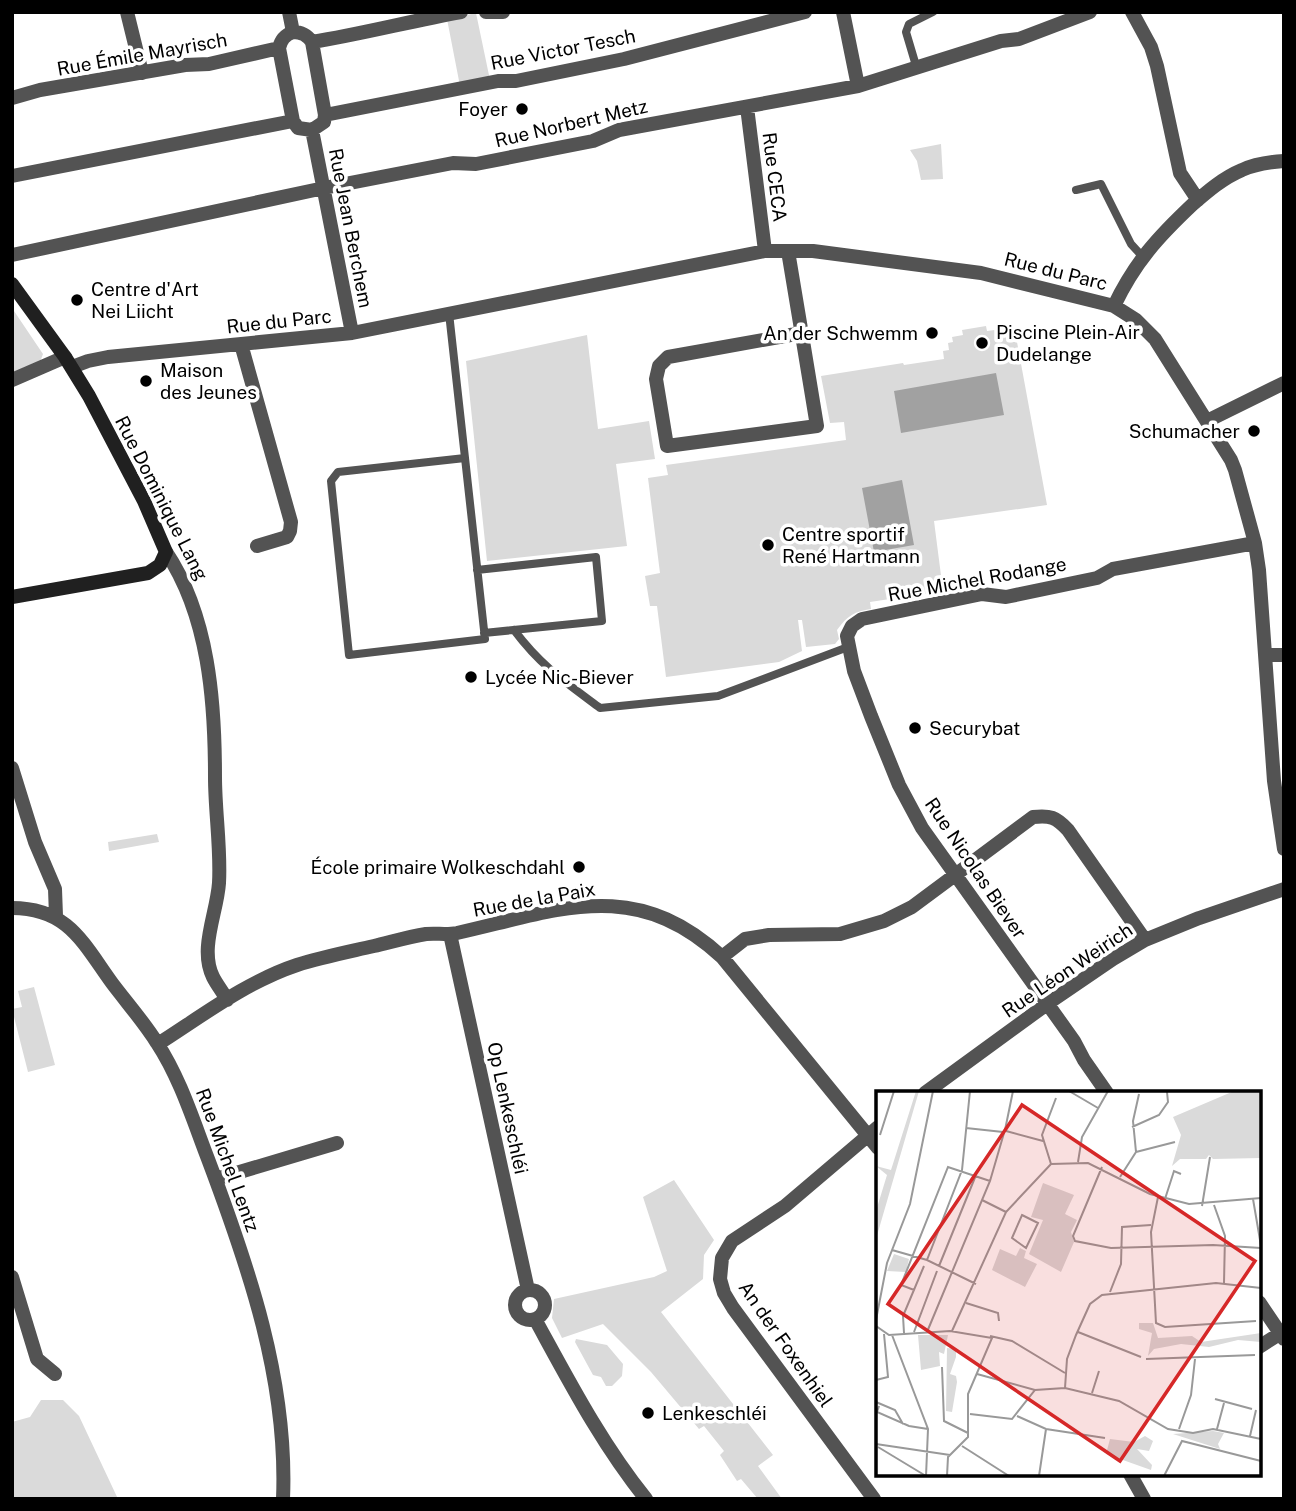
<svg xmlns="http://www.w3.org/2000/svg" width="1296" height="1511" viewBox="0 0 1296 1511" font-family="'Public Sans',sans-serif">
<style>
.green{fill:#dadada}
.water{fill:#a1a1a1}
.lines{fill:none;stroke-linecap:round;stroke-linejoin:round}
.lane{stroke:#535353;stroke-width:8}
.street{stroke:#535353;stroke-width:14}
.secondary{stroke:#202020;stroke-width:14}
.poi-dot{fill:#000;stroke:#fff;stroke-width:2.5}
.labels{text-anchor:middle;dominant-baseline:central;stroke-width:7;stroke-linejoin:round;paint-order:stroke}
.street-label{font-size:19px;fill:#000;stroke:#fff}
.poi-label{font-size:19px;fill:#000;stroke:#fff;text-anchor:start}
.inset-road{fill:none;stroke:#999;stroke-width:2}
.view{fill:#d62828;fill-opacity:0.15;stroke:#d62828;stroke-width:3.5}
.inset-edge{fill:none;stroke:#000;stroke-width:3.5}
</style>
<rect width="100%" height="100%" fill="#fff"/>
<path class="green" d="M476,13L490,80L460,86L447,19Z
M941,144L943,179L921,180L917,161L910,150Z
M12,308L43,354L40,362L12,373Z
M986,326L987,331L1010,328L1012,342H1017L1047,505L934,521L943,591L870,602L871,609C855,611 847,616 837,630L839,639L835,644L806,647L802,620H798L802,651L779,662L666,677L657,606H650L645,576L660,573L648,478L668,475L666,465L846,440L844,422L830,423L821,376L903,363L904,365L944,359L943,351L949,350L948,343L953,342L952,337L963,335L962,330Z
M587,335L598,429L649,421L655,459L616,464L627,546L487,561L466,361Z
M157,834L159,842L109,851L108,842Z
M34,987L55,1065L28,1072L12,1009L22,1007L18,991Z
M674,1180L714,1240L704,1255L703,1279L661,1312L773,1455L758,1466L782,1499H758L741,1479L737,1481L720,1455L724,1451L704,1426L699,1429L651,1372L603,1324L562,1338L552,1318L554,1299L654,1277L667,1271L643,1197Z
M576,1339L607,1345L623,1364L622,1376L612,1386H606L601,1377L593,1375L575,1342Z
M41,1400H63L79,1416L118,1499H12V1422L30,1417Z"/>
<path class="water" d="M996,373L1004,415L901,433L894,391Z
M902,480L914,545L874,552L862,488Z"/>
<g class="lines">
<path class="lane" d="M917,69L906,32L909,24L933,12
M1076,190L1101,184L1131,244L1142,256
M449,313L485,639L349,655L331,481L338,472L465,458
M477,570L596,557L602,621L484,633
M514,630C541,666 565,682 600,708L718,696L848,647"/>
<path class="street" d="M127,12L142,73
M289,12L293,32
M486,12H503
M843,12L858,86
M1132,12L1151,47L1157,66L1180,173L1198,200
M293,32C302,32 307,35 312,42L325,115L324,122L312,130L298,128L293,121L279,48C281,39 285,35 293,32Z
M312,42C362,34 411,21 461,12
M12,98L40,90L185,65L209,64L279,48
M747,107L765,251
M325,115L498,81H516L624,59L805,12
M312,130L352,333
M12,176L293,121
M788,251L801,329
M12,255L324,188L453,163L476,164L593,141L619,130L858,86L1001,41L1019,39L1090,12
M1114,306C1135,262 1158,237 1193,204C1208,191 1223,178 1242,170C1255,164 1269,162 1284,161
M801,329L817,426L667,446L656,379L659,366L668,357L796,334Z
M241,344L291,522L290,531L287,537L257,546
M72,367L88,361L108,357L352,333L765,251H813L981,273L1114,306L1136,320L1155,339L1231,460L1235,470L1255,543L1259,570L1274,781L1284,849
M12,380L65,357
M1207,421L1284,383
M166,552C209,616 215,702 215,777C215,812 221,848 219,883C217,913 199,949 213,977C217,985 223,992 227,1000
M1265,655H1284
M12,768L35,842L55,889L56,916
M12,908C68,908 83,943 112,983C127,1003 144,1022 157,1043C180,1078 193,1120 208,1159C249,1268 288,1381 283,1499
M450,934L528,1290
M722,957L745,939L769,935L840,934L884,921L912,907L1033,817C1050,815 1056,817 1068,830L1145,940
M158,1044C202,1016 246,982 297,965C322,957 348,952 374,946C391,942 408,937 426,934C436,933 447,935 457,933C560,910 634,876 722,957L878,1148
M925,1093L1047,1004L1113,959L1145,940L1199,918L1284,889
M1107,1093L1084,1060L1074,1041L922,828L899,785L871,716L854,671L847,636L852,626L862,619L982,594L1006,597L1097,578L1113,569L1255,543
M216,1179L337,1143
M12,1277L37,1359L55,1374
M515 1305a15 15 0 1 1 30 0a15 15 0 1 1-30 0Z
M1259,1302L1284,1339
M535,1319C569,1381 601,1443 646,1499
M1259,1347L1284,1331
M1130,1474L1144,1499
M874,1499L733,1308L724,1293L720,1279L722,1258L732,1241L785,1206L878,1127"/>
<path class="secondary" d="M12,284L65,357L89,396L144,501L166,552L160,565L148,573L12,597"/>
</g>
<g class="poi-dot">
<circle cx="522" cy="109" r="7"/>
<circle cx="77" cy="300" r="7"/>
<circle cx="932" cy="333" r="7"/>
<circle cx="982" cy="343" r="7"/>
<circle cx="146" cy="381" r="7"/>
<circle cx="1254" cy="431" r="7"/>
<circle cx="768" cy="545" r="7"/>
<circle cx="471" cy="677" r="7"/>
<circle cx="915" cy="728" r="7"/>
<circle cx="579" cy="867" r="7"/>
<circle cx="648" cy="1413" r="7"/>
</g>
<g class="labels">
<g class="street-label">
<text transform="translate(563 49) rotate(-11)">Rue Victor Tesch</text>
<text transform="translate(142 54) rotate(-10)">Rue Émile Mayrisch</text>
<text transform="translate(571 123) rotate(-13)">Rue Norbert Metz</text>
<text transform="translate(775 177) rotate(83)">Rue CECA</text>
<text transform="translate(351 228) rotate(79)">Rue Jean Berchem</text>
<text transform="translate(1056 271) rotate(14)">Rue du Parc</text>
<text transform="translate(279 321) rotate(-6)">Rue du Parc</text>
<text transform="translate(162 498) rotate(63)">Rue Dominique Lang</text>
<text transform="translate(977 579) rotate(-10)">Rue Michel Rodange</text>
<text transform="translate(976 868) rotate(56)">Rue Nicolas Biever</text>
<text transform="translate(534 899) rotate(-10)">Rue de la Paix</text>
<text transform="translate(1067 970) rotate(-34)">Rue Léon Weirich</text>
<text transform="translate(508 1108) rotate(78)">Op Lenkeschléi</text>
<text transform="translate(228 1160) rotate(70)">Rue Michel Lentz</text>
<text transform="translate(786 1344) rotate(55)">An der Foxenhiel</text>
</g>
<g class="poi-label">
<text x="508" y="109" text-anchor="end">Foyer</text>
<text x="91" y="289">Centre d'Art<tspan x="91" dy="22">Nei Liicht</tspan></text>
<text x="996" y="332">Piscine Plein-Air<tspan x="996" dy="22">Dudelange</tspan></text>
<text x="918" y="333" text-anchor="end">An der Schwemm</text>
<text x="160" y="370">Maison<tspan x="160" dy="22">des Jeunes</tspan></text>
<text x="1240" y="431" text-anchor="end">Schumacher</text>
<text x="782" y="534">Centre sportif<tspan x="782" dy="22">René Hartmann</tspan></text>
<text x="485" y="677">Lycée Nic-Biever</text>
<text x="929" y="728">Securybat</text>
<text x="565" y="867" text-anchor="end">École primaire Wolkeschdahl</text>
<text x="662" y="1413">Lenkeschléi</text>
</g>
</g>
<g transform="translate(876 1091)">
<rect width="385" height="385" fill="#fff"/>
<path d="M40,0H43L0,148V120L11,84L0,75L15,79ZM358,0H385V67L337,68L333,64L330,68H304L296,75L305,44L297,26ZM167,92L198,104L189,123L201,129L195,141L198,151L185,181L153,163L167,129L155,126ZM144,157L150,160L148,167L161,173L149,196L116,179L124,158L140,165ZM18,163L33,168L30,181L11,180ZM263,232H277L282,247L316,245L325,251L385,242V251L362,249L333,256L305,253L278,258L272,265L276,242L263,238ZM42,244H72L68,263L63,261L64,275L45,279ZM71,257L80,258V266L74,283L80,285L81,291L76,321L70,320ZM337,340L348,342L342,353L344,358L297,343ZM269,345L277,350L273,360L261,358L276,374L275,379L230,363L234,348L258,351Z" fill="#dadada"/>
<path class="inset-road" d="M193,0L222,17M233,0H294M256,36L283,24L292,11L291,1M90,37L127,41M129,39L137,0M130,40L167,50M4,44L18,0M260,61L299,51M202,71L206,46L232,0M175,73L166,44L180,7M226,76L197,145L199,150L235,157L337,154L385,157M244,86L260,61L257,30L263,3M282,106L275,141L280,232L289,236L380,230M289,108L298,80L305,83M377,108L385,155M106,109L130,121M338,114L349,145L348,192M326,115L334,66M146,124L162,132L150,157L136,147ZM16,159L51,169L100,193M51,169L86,79L94,0M63,175L100,84M38,199L25,194L72,76L114,90M234,201L245,173L246,136L275,134M90,212L122,222L123,230M0,229L11,172L34,113L57,0M0,235L13,244L74,240L116,247L92,303V346L72,366L71,385M76,240L130,121L175,73L212,72L274,103L313,113L385,107M38,241L61,180M51,241L114,90L128,42M202,241L265,266M28,242L27,225L48,175M16,244L52,338L50,385M114,245L136,250L189,282M270,268L379,264M66,276L68,330L92,342M101,283L159,299M0,289L12,286L8,243M189,297L191,268L200,244L214,213L226,204L340,192L385,197M216,302L223,280M339,308L376,318M0,311L19,319L27,333M3,315L1,321L33,335L52,338M94,323L136,328L159,299L189,297L243,310L292,338L317,342L337,338L385,348M141,325L170,338L229,347M303,338L315,304L319,268M341,338L348,312M374,345L380,319M0,353L74,364M86,355L133,385M2,356L50,385M163,385L170,338M288,385L306,350L385,370"/>
<path class="view" d="M146,14L379,170L244,370L12,213Z"/>
<rect width="385" height="385" class="inset-edge"/>
</g>
<rect width="1296" height="1511" fill="none" stroke="#000000" stroke-width="28"/>
</svg>
